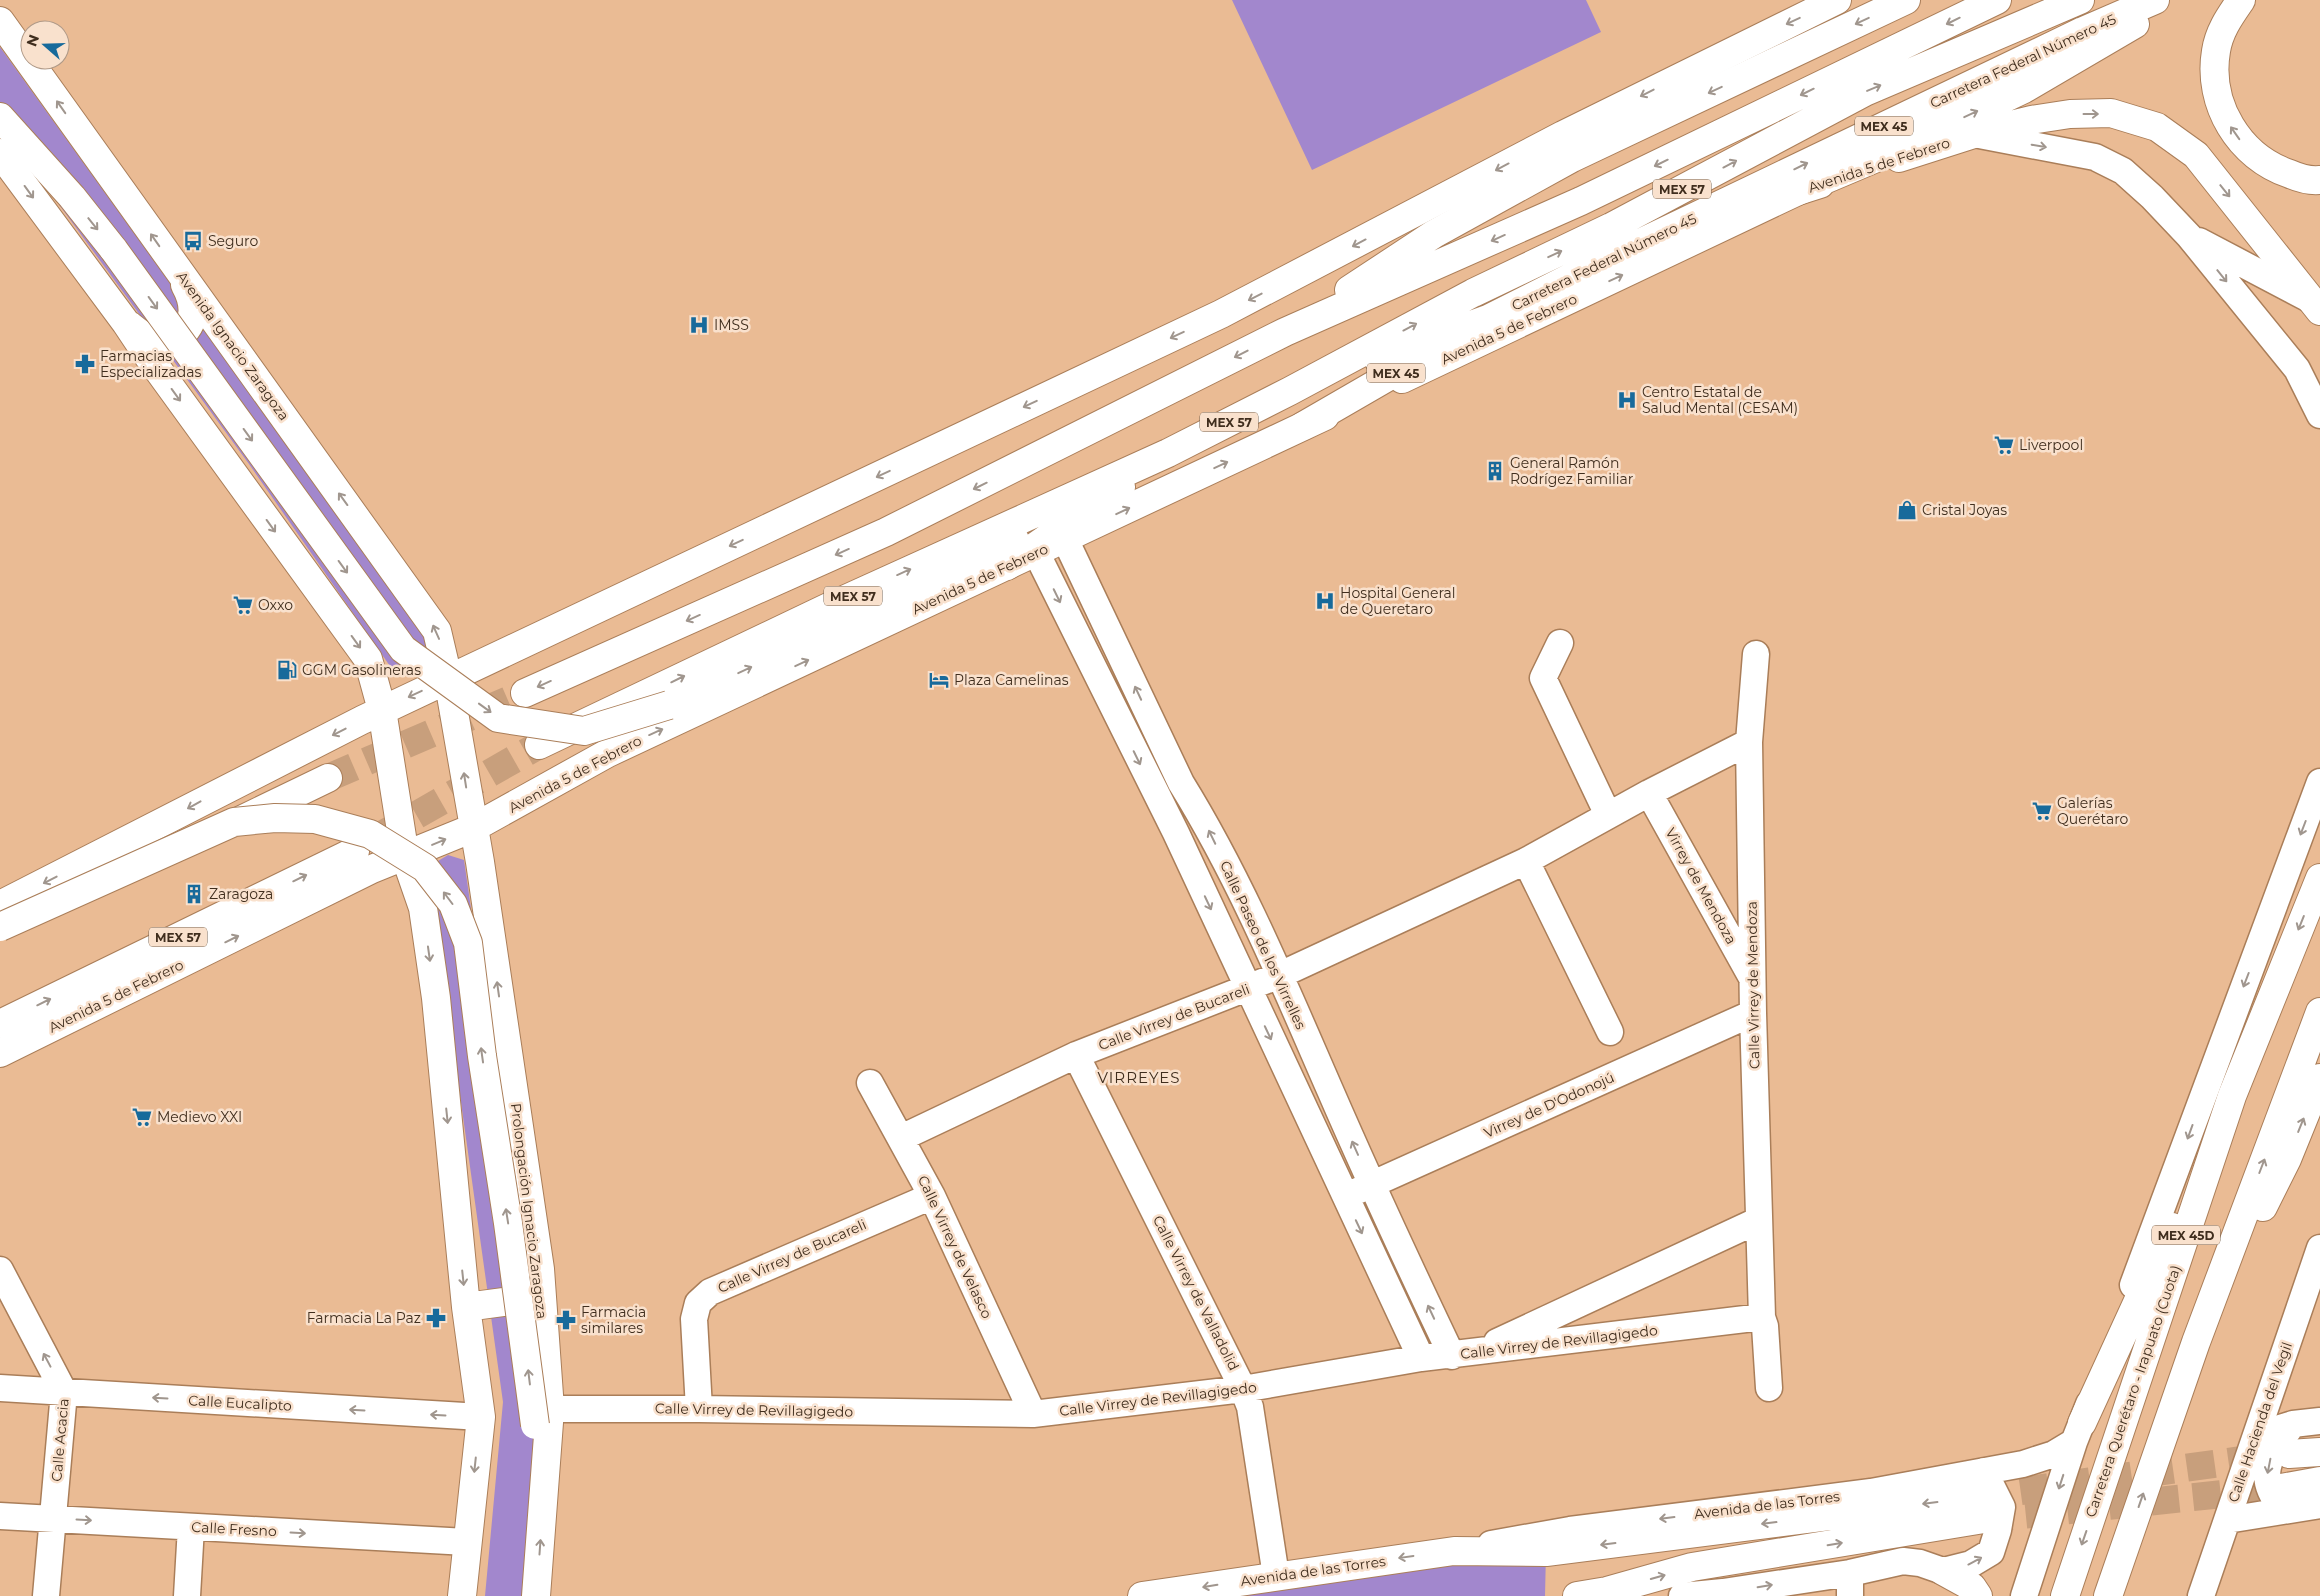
<svg xmlns="http://www.w3.org/2000/svg" width="2320" height="1596" viewBox="0 0 2320 1596" font-family="Montserrat,sans-serif">
<style>
.green{fill:#a287cd}
.lines{fill:none;stroke-linecap:round;stroke-linejoin:round}
.major-tunnel{stroke:#c89f7c;stroke-width:28;stroke-dasharray:28 14;stroke-linecap:butt}
.highway-tunnel{stroke:#c89f7c;stroke-width:28;stroke-dasharray:28 14;stroke-linecap:butt}
.minor-casing{stroke:#aa7e59;stroke-width:29}
.major-casing{stroke:#aa7e59;stroke-width:30}
.highway-casing{stroke:#aa7e59;stroke-width:30}
.minor{stroke:#fff;stroke-width:26}
.major{stroke:#fff;stroke-width:28}
.highway{stroke:#fff;stroke-width:28}
.major-bridge-casing{stroke:#aa7e59;stroke-width:30;stroke-linecap:butt}
.highway-bridge-casing{stroke:#aa7e59;stroke-width:30;stroke-linecap:butt}
.major-bridge{stroke:#fff;stroke-width:28}
.highway-bridge{stroke:#fff;stroke-width:28}
.oneway{stroke:#a0968e}
.labels{text-anchor:middle;dominant-baseline:central;stroke-width:5;stroke-linejoin:round;paint-order:stroke}
.shield{fill:#f9e1cd;stroke:#786452;stroke-width:1}
.shield-label{font-size:12px;font-weight:bold;fill:#402e1e}
.street-label{font-size:14px;fill:#402e1e;stroke:#f9e1cd}
.poi-label{font-size:14px;fill:#402e1e;stroke:#f9e1cd;text-anchor:start}
.neighbourhood-label{font-size:15px;letter-spacing:1px;fill:#402e1e;stroke:#f9e1cd}
</style>
<rect width="100%" height="100%" fill="#eabb94"/>
<path class="green" d="M1232,0H1586L1601,32L1312,170Z
M0,47L296,458L380,565L432,651L392,669L249,464L0,124Z
M448,855L464,860L543,1407L525,1596H485L503,1402L428,867Z
M1546,1552L1545,1596H1142Z"/>
<g class="lines">
<path class="major-tunnel" d="M1979,1497L2270,1456
M1984,1519L2281,1488"/>
<path class="highway-tunnel" d="M328,778L525,693
M380,836L539,745"/>
<defs>
<path id="minor" d="M1974,134L2095,157L2123,171L2152,197L2189,236L2297,369L2320,415
M2199,241L2313,301
M1065,539L1181,783C1241,880 1285,987 1330,1090C1369,1180 1410,1268 1452,1356
M1036,552L1176,833L1421,1358
M1560,643L1543,678L1608,815
M1756,654L1749,742L1753,1013L1762,1317L1765,1326L1769,1388
M1649,793L1752,978
M1526,861L1610,1032
M1076,1055L1243,1389L1250,1407L1276,1576
M870,1083L932,1196L1033,1414
M901,1138L1076,1055L1280,975L1526,861L1649,793L1749,742
M1355,1192L1753,1013
M0,1270L64,1392L46,1596
M2133,1285L2320,782
M1497,1342L1759,1220
M0,1388L481,1417
M550,1409H699L1033,1414L1243,1389L1421,1358L1762,1317
M699,1409L694,1319L698,1303L710,1292L932,1196
M2277,1429L2293,1424L2320,1421
M2283,1510C2254,1476 2269,1456 2293,1424
M0,1516L467,1542
M2227,1520L2320,1505
M1491,1544L1570,1530L1871,1492L2023,1464L2054,1454L2074,1442
M187,1596L191,1527
M1682,1596L1723,1592L1850,1573L1903,1561L1920,1563L1943,1571L1971,1564L1991,1552L1998,1530L2002,1507L1984,1471
M1850,1596V1573
M2024,1596L2074,1442L2089,1404
M2201,1596L2320,1248"/>
<path id="major" d="M0,21L437,631L448,678L480,862L540,1269L550,1409L536,1596
M0,153L126,323L148,356L368,659L382,710L405,856L423,908L436,998L466,1307L481,1417L462,1596
M1899,158L1974,134
M129,325C139,333 150,343 164,343C169,343 174,340 178,337C197,324 195,303 185,285
M1402,379L1798,191L1820,184
M0,905L362,720L1221,314L1563,135L1837,0
M0,1053L372,869L473,828L608,753L1325,416
M466,1307L541,1297
M2289,1454L2320,1452
M2281,1488L2320,1481
M1142,1596L1454,1551L1546,1552L1979,1497
M1577,1596L1607,1591L1692,1567L1984,1519"/>
<path id="highway" d="M2241,0C2230,16 2219,31 2216,51C2207,104 2239,157 2290,174C2299,178 2310,181 2320,180
M0,117L72,197L114,250
M1974,134L2031,120L2070,114L2111,113L2157,127L2196,155L2320,311
M1798,191L1895,150L2024,89L2135,24
M1349,290L1434,234L1572,158L1906,0
M1378,359L1488,319L1615,255L2083,31L2155,0
M1303,426L1424,356
M1007,566L1121,487
M525,693L886,532L1285,332L1581,201L1997,0
M669,705L970,565L1015,540
M539,745L835,604L1168,453L1290,391L1473,293L1611,227L1865,92L2080,0
M239,821L328,778
M0,1024L355,851
M2263,1207L2287,1159L2320,1078
M2082,1423L2172,1227
M1943,1571L1972,1587L1978,1596
M2065,1596L2232,1096L2320,878
M2108,1596L2196,1342L2320,1012"/>
</defs>
<use href="#minor" class="minor-casing"/>
<use href="#major" class="major-casing"/>
<use href="#highway" class="highway-casing"/>
<use href="#minor" class="minor"/>
<use href="#major" class="major"/>
<use href="#highway" class="highway"/>
<defs>
<path id="major-bridge" d="M0,927L234,822L275,818L315,819L370,834L425,868L453,904L468,943L482,1056L508,1223L535,1425"/>
<path id="highway-bridge" d="M114,250L403,649L498,718L584,731L669,705"/>
</defs>
<use href="#major-bridge" class="major-bridge-casing"/>
<use href="#highway-bridge" class="highway-bridge-casing"/>
<use href="#major-bridge" class="major-bridge"/>
<use href="#highway-bridge" class="highway-bridge"/>
</g>
<defs><path id="oneway-shaft" d="M-6 0H5M1.5-3L5.5 0L1.5 3" fill="none" stroke-width="1.6" stroke-linecap="round" stroke-linejoin="round" transform="scale(1.25)"/></defs>
<g class="oneway">
<use href="#oneway-shaft" transform="translate(1793 21) rotate(155)"/>
<use href="#oneway-shaft" transform="translate(1862 21) rotate(155)"/>
<use href="#oneway-shaft" transform="translate(1953 21) rotate(154)"/>
<use href="#oneway-shaft" transform="translate(1874 88) rotate(-23)"/>
<use href="#oneway-shaft" transform="translate(1715 90) rotate(155)"/>
<use href="#oneway-shaft" transform="translate(1807 92) rotate(154)"/>
<use href="#oneway-shaft" transform="translate(1647 93) rotate(153)"/>
<use href="#oneway-shaft" transform="translate(61 107) rotate(-125)"/>
<use href="#oneway-shaft" transform="translate(1971 114) rotate(-25)"/>
<use href="#oneway-shaft" transform="translate(2091 114)"/>
<use href="#oneway-shaft" transform="translate(2235 133) rotate(-125)"/>
<use href="#oneway-shaft" transform="translate(2039 146) rotate(10)"/>
<use href="#oneway-shaft" transform="translate(1661 163) rotate(154)"/>
<use href="#oneway-shaft" transform="translate(1730 164) rotate(-28)"/>
<use href="#oneway-shaft" transform="translate(1801 166) rotate(-26)"/>
<use href="#oneway-shaft" transform="translate(1502 167) rotate(152)"/>
<use href="#oneway-shaft" transform="translate(2225 191) rotate(51)"/>
<use href="#oneway-shaft" transform="translate(29 192) rotate(54)"/>
<use href="#oneway-shaft" transform="translate(93 224) rotate(51)"/>
<use href="#oneway-shaft" transform="translate(1498 238) rotate(156)"/>
<use href="#oneway-shaft" transform="translate(155 240) rotate(-125)"/>
<use href="#oneway-shaft" transform="translate(1359 243) rotate(152)"/>
<use href="#oneway-shaft" transform="translate(1555 254) rotate(-25)"/>
<use href="#oneway-shaft" transform="translate(2222 276) rotate(51)"/>
<use href="#oneway-shaft" transform="translate(1616 278) rotate(-25)"/>
<use href="#oneway-shaft" transform="translate(1255 297) rotate(153)"/>
<use href="#oneway-shaft" transform="translate(153 303) rotate(54)"/>
<use href="#oneway-shaft" transform="translate(1410 327) rotate(-28)"/>
<use href="#oneway-shaft" transform="translate(1177 335) rotate(155)"/>
<use href="#oneway-shaft" transform="translate(1241 354) rotate(153)"/>
<use href="#oneway-shaft" transform="translate(176 395) rotate(54)"/>
<use href="#oneway-shaft" transform="translate(1030 404) rotate(155)"/>
<use href="#oneway-shaft" transform="translate(248 435) rotate(54)"/>
<use href="#oneway-shaft" transform="translate(1221 465) rotate(-25)"/>
<use href="#oneway-shaft" transform="translate(883 474) rotate(155)"/>
<use href="#oneway-shaft" transform="translate(980 486) rotate(154)"/>
<use href="#oneway-shaft" transform="translate(343 499) rotate(-126)"/>
<use href="#oneway-shaft" transform="translate(1123 511) rotate(-25)"/>
<use href="#oneway-shaft" transform="translate(271 526) rotate(54)"/>
<use href="#oneway-shaft" transform="translate(736 543) rotate(155)"/>
<use href="#oneway-shaft" transform="translate(842 552) rotate(156)"/>
<use href="#oneway-shaft" transform="translate(343 567) rotate(54)"/>
<use href="#oneway-shaft" transform="translate(904 572) rotate(-24)"/>
<use href="#oneway-shaft" transform="translate(1057 596) rotate(64)"/>
<use href="#oneway-shaft" transform="translate(693 618) rotate(156)"/>
<use href="#oneway-shaft" transform="translate(436 632) rotate(-114)"/>
<use href="#oneway-shaft" transform="translate(356 642) rotate(54)"/>
<use href="#oneway-shaft" transform="translate(802 663) rotate(-25)"/>
<use href="#oneway-shaft" transform="translate(745 670) rotate(-25)"/>
<use href="#oneway-shaft" transform="translate(678 679) rotate(-26)"/>
<use href="#oneway-shaft" transform="translate(544 684) rotate(156)"/>
<use href="#oneway-shaft" transform="translate(1138 693) rotate(-115)"/>
<use href="#oneway-shaft" transform="translate(415 694) rotate(155)"/>
<use href="#oneway-shaft" transform="translate(485 708) rotate(36)"/>
<use href="#oneway-shaft" transform="translate(339 732) rotate(153)"/>
<use href="#oneway-shaft" transform="translate(656 732) rotate(-24)"/>
<use href="#oneway-shaft" transform="translate(1137 758) rotate(64)"/>
<use href="#oneway-shaft" transform="translate(465 780) rotate(-99)"/>
<use href="#oneway-shaft" transform="translate(194 805) rotate(151)"/>
<use href="#oneway-shaft" transform="translate(2303 828) rotate(111)"/>
<use href="#oneway-shaft" transform="translate(1212 837) rotate(-116)"/>
<use href="#oneway-shaft" transform="translate(439 842) rotate(-23)"/>
<use href="#oneway-shaft" transform="translate(300 878) rotate(-26)"/>
<use href="#oneway-shaft" transform="translate(50 880) rotate(153)"/>
<use href="#oneway-shaft" transform="translate(448 898) rotate(-127)"/>
<use href="#oneway-shaft" transform="translate(1208 903) rotate(65)"/>
<use href="#oneway-shaft" transform="translate(2301 923) rotate(112)"/>
<use href="#oneway-shaft" transform="translate(232 939) rotate(-26)"/>
<use href="#oneway-shaft" transform="translate(429 954) rotate(82)"/>
<use href="#oneway-shaft" transform="translate(2246 980) rotate(111)"/>
<use href="#oneway-shaft" transform="translate(498 989) rotate(-98)"/>
<use href="#oneway-shaft" transform="translate(44 1002) rotate(-26)"/>
<use href="#oneway-shaft" transform="translate(1268 1033) rotate(65)"/>
<use href="#oneway-shaft" transform="translate(482 1055) rotate(-98)"/>
<use href="#oneway-shaft" transform="translate(447 1116) rotate(84)"/>
<use href="#oneway-shaft" transform="translate(2301 1125) rotate(-68)"/>
<use href="#oneway-shaft" transform="translate(2190 1132) rotate(110)"/>
<use href="#oneway-shaft" transform="translate(1355 1148) rotate(-114)"/>
<use href="#oneway-shaft" transform="translate(2262 1166) rotate(-69)"/>
<use href="#oneway-shaft" transform="translate(507 1216) rotate(-99)"/>
<use href="#oneway-shaft" transform="translate(1359 1227) rotate(65)"/>
<use href="#oneway-shaft" transform="translate(463 1278) rotate(84)"/>
<use href="#oneway-shaft" transform="translate(1431 1312) rotate(-115)"/>
<use href="#oneway-shaft" transform="translate(47 1360) rotate(-118)"/>
<use href="#oneway-shaft" transform="translate(529 1377) rotate(-97)"/>
<use href="#oneway-shaft" transform="translate(160 1398) rotate(-177)"/>
<use href="#oneway-shaft" transform="translate(357 1410) rotate(-177)"/>
<use href="#oneway-shaft" transform="translate(438 1415) rotate(-177)"/>
<use href="#oneway-shaft" transform="translate(475 1465) rotate(96)"/>
<use href="#oneway-shaft" transform="translate(2269 1466) rotate(101)"/>
<use href="#oneway-shaft" transform="translate(2061 1482) rotate(108)"/>
<use href="#oneway-shaft" transform="translate(2141 1500) rotate(-71)"/>
<use href="#oneway-shaft" transform="translate(1930 1503) rotate(173)"/>
<use href="#oneway-shaft" transform="translate(1667 1518) rotate(173)"/>
<use href="#oneway-shaft" transform="translate(84 1520) rotate(3)"/>
<use href="#oneway-shaft" transform="translate(1769 1523) rotate(173)"/>
<use href="#oneway-shaft" transform="translate(298 1533) rotate(3)"/>
<use href="#oneway-shaft" transform="translate(2084 1538) rotate(109)"/>
<use href="#oneway-shaft" transform="translate(1608 1544) rotate(173)"/>
<use href="#oneway-shaft" transform="translate(1835 1544) rotate(-9)"/>
<use href="#oneway-shaft" transform="translate(540 1547) rotate(-86)"/>
<use href="#oneway-shaft" transform="translate(1406 1557) rotate(172)"/>
<use href="#oneway-shaft" transform="translate(1975 1561) rotate(-28)"/>
<use href="#oneway-shaft" transform="translate(1658 1577) rotate(-16)"/>
<use href="#oneway-shaft" transform="translate(1210 1586) rotate(171)"/>
<use href="#oneway-shaft" transform="translate(1765 1586) rotate(-9)"/>
</g>
<defs>
<symbol id="bus-bare" viewBox="-9 -9 18 18"><path d="M-5-6H5V4H4V6H2V4H-2V6H-4V4H-5ZM-3.5-4V0h7V-4ZM-3.5 1.2v1.5H-2V1.2ZM2 1.2v1.5H3.5V1.2Z" fill="#176a9b" stroke="#f9e1cd" stroke-width="2.5" paint-order="stroke"/></symbol>
<symbol id="hospital-bare" viewBox="-9 -9 18 18"><path d="M-5-5h3v3.5h4V-5h3V5h-3V1.5h-4V5h-3Z" fill="#176a9b" stroke="#f9e1cd" stroke-width="2.5" paint-order="stroke"/></symbol>
<symbol id="pharmacy-bare" viewBox="-9 -9 18 18"><path d="M-2-6h4v4h4v4h-4v4h-4v-4h-4v-4h4Z" fill="#176a9b" stroke="#f9e1cd" stroke-width="2.5" paint-order="stroke"/></symbol>
<symbol id="supermarket-bare" viewBox="-9 -9 18 18"><path d="M-6-5.5h2.5l.6 2H6L4.5 2H-2.5L-4.4-4H-6ZM-1.5 3.2a1.3 1.3 0 1 0 .1 0ZM3 3.2a1.3 1.3 0 1 0 .1 0Z" fill="#176a9b" stroke="#f9e1cd" stroke-width="2.5" paint-order="stroke"/></symbol>
<symbol id="building-bare" viewBox="-9 -9 18 18"><path d="M-4-6H4V6H1V3H-1V6H-4ZM-2.5-4.3h1.7v1.8h-1.7ZM.8-4.3h1.7v1.8H.8ZM-2.5-1h1.7V.8h-1.7ZM.8-1h1.7V.8H.8Z" fill="#176a9b" stroke="#f9e1cd" stroke-width="2.5" paint-order="stroke"/></symbol>
<symbol id="shop-bare" viewBox="-9 -9 18 18"><path d="M-5-2.5h2.3a2.7 3.5 0 0 1 5.4 0H5L5.5 6h-11ZM-1.5-2.5h3a1.5 2.3 0 0 0-3 0Z" fill="#176a9b" stroke="#f9e1cd" stroke-width="2.5" paint-order="stroke"/></symbol>
<symbol id="fuel-bare" viewBox="-9 -9 18 18"><path d="M-5.5-6h7V0h2V4h1.3V-2.5L3-4.5l.8-.8L6-3V5H2.5V1h-1V6h-7ZM-4.2-4.7v3.2H.2V-4.7Z" fill="#176a9b" stroke="#f9e1cd" stroke-width="2.5" paint-order="stroke"/></symbol>
<symbol id="hotel-bare" viewBox="-9 -9 18 18"><path d="M-6-4.5h1.5V1H6V5H4.5V3h-9V5H-6ZM-4 0a1.8 1.8 0 1 1 3.6 0ZM.5 0V-2.5h3Q6-2.5 6 0Z" fill="#176a9b" stroke="#f9e1cd" stroke-width="2.5" paint-order="stroke"/></symbol>
</defs>
<g fill-rule="evenodd">
<use href="#bus-bare" x="179" y="227" width="28" height="28"/>
<use href="#hospital-bare" x="685" y="311" width="28" height="28"/>
<use href="#pharmacy-bare" x="71" y="350" width="28" height="28"/>
<use href="#hospital-bare" x="1613" y="386" width="28" height="28"/>
<use href="#supermarket-bare" x="1990" y="431" width="28" height="28"/>
<use href="#building-bare" x="1481" y="457" width="28" height="28"/>
<use href="#shop-bare" x="1893" y="496" width="28" height="28"/>
<use href="#hospital-bare" x="1311" y="587" width="28" height="28"/>
<use href="#supermarket-bare" x="229" y="591" width="28" height="28"/>
<use href="#fuel-bare" x="273" y="656" width="28" height="28"/>
<use href="#hotel-bare" x="925" y="666" width="28" height="28"/>
<use href="#supermarket-bare" x="2028" y="797" width="28" height="28"/>
<use href="#building-bare" x="180" y="880" width="28" height="28"/>
<use href="#supermarket-bare" x="128" y="1103" width="28" height="28"/>
<use href="#pharmacy-bare" x="422" y="1304" width="28" height="28"/>
<use href="#pharmacy-bare" x="552" y="1306" width="28" height="28"/>
</g>
<g class="labels">
<g class="shield">
<rect x="1855" y="116.5" width="58" height="19" rx="4"/>
<rect x="1653" y="179.5" width="58" height="19" rx="4"/>
<rect x="1367" y="363.5" width="58" height="19" rx="4"/>
<rect x="1200" y="412.5" width="58" height="19" rx="4"/>
<rect x="824" y="586.5" width="58" height="19" rx="4"/>
<rect x="149" y="927.5" width="58" height="19" rx="4"/>
<rect x="2152" y="1225.5" width="68" height="19" rx="4"/>
</g>
<g class="shield-label">
<text x="1884" y="126">MEX 45</text>
<text x="1682" y="189">MEX 57</text>
<text x="1396" y="373">MEX 45</text>
<text x="1229" y="422">MEX 57</text>
<text x="853" y="596">MEX 57</text>
<text x="178" y="937">MEX 57</text>
<text x="2186" y="1235">MEX 45D</text>
</g>
<g class="street-label">
<text transform="translate(2023 61) rotate(-25)">Carretera Federal Número 45</text>
<text transform="translate(1879 165) rotate(-18)">Avenida 5 de Febrero</text>
<text transform="translate(1604 262) rotate(-26)">Carretera Federal Número 45</text>
<text transform="translate(1509 329) rotate(-25)">Avenida 5 de Febrero</text>
<text transform="translate(233 346) rotate(54)">Avenida Ignacio Zaragoza</text>
<text transform="translate(980 579) rotate(-25)">Avenida 5 de Febrero</text>
<text transform="translate(575 774) rotate(-28)">Avenida 5 de Febrero</text>
<text transform="translate(1701 886) rotate(61)">Virrey de Mendoza</text>
<text transform="translate(1263 945) rotate(65)">Calle Paseo de los Virrelles</text>
<text transform="translate(1753 985) rotate(-91)">Calle Virrey de Mendoza</text>
<text transform="translate(116 996) rotate(-26)">Avenida 5 de Febrero</text>
<text transform="translate(1174 1017) rotate(-21)">Calle Virrey de Bucareli</text>
<text transform="translate(1549 1105) rotate(-24)">Virrey de D'Odonojú</text>
<text transform="translate(529 1211) rotate(83)">Prolongación Ignacio Zaragoza</text>
<text transform="translate(955 1247) rotate(65)">Calle Virrey de Velasco</text>
<text transform="translate(792 1256) rotate(-24)">Calle Virrey de Bucareli</text>
<text transform="translate(1196 1293) rotate(63)">Calle Virrey de Valladolid</text>
<text transform="translate(1559 1342) rotate(-7)">Calle Virrey de Revillagigedo</text>
<text transform="translate(2133 1391) rotate(-71)">Carretera Querétaro - Irapuato (Cuota)</text>
<text transform="translate(1158 1399) rotate(-7)">Calle Virrey de Revillagigedo</text>
<text transform="translate(240 1403) rotate(3)">Calle Eucalipto</text>
<text transform="translate(754 1410) rotate(1)">Calle Virrey de Revillagigedo</text>
<text transform="translate(2260 1422) rotate(-71)">Calle Hacienda del Vegil</text>
<text transform="translate(60 1440) rotate(-85)">Calle Acacia</text>
<text transform="translate(1767 1505) rotate(-7)">Avenida de las Torres</text>
<text transform="translate(234 1529) rotate(3)">Calle Fresno</text>
<text transform="translate(1313 1571) rotate(-8)">Avenida de las Torres</text>
</g>
<g class="poi-label">
<text x="208" y="241">Seguro</text>
<text x="714" y="325">IMSS</text>
<text x="100" y="356">Farmacias<tspan x="100" dy="16">Especializadas</tspan></text>
<text x="1642" y="392">Centro Estatal de<tspan x="1642" dy="16">Salud Mental (CESAM)</tspan></text>
<text x="2019" y="445">Liverpool</text>
<text x="1510" y="463">General Ramón<tspan x="1510" dy="16">Rodrígez Familiar</tspan></text>
<text x="1922" y="510">Cristal Joyas</text>
<text x="1340" y="593">Hospital General<tspan x="1340" dy="16">de Queretaro</tspan></text>
<text x="258" y="605">Oxxo</text>
<text x="302" y="670">GGM Gasolineras</text>
<text x="954" y="680">Plaza Camelinas</text>
<text x="2057" y="803">Galerías<tspan x="2057" dy="16">Querétaro</tspan></text>
<text x="209" y="894">Zaragoza</text>
<text x="157" y="1117">Medievo XXI</text>
<text x="581" y="1312">Farmacia<tspan x="581" dy="16">similares</tspan></text>
<text x="421" y="1318" text-anchor="end">Farmacia La Paz</text>
</g>
<g class="neighbourhood-label">
<text x="1139" y="1077">VIRREYES</text>
</g>
</g>
<g transform="translate(45 45) rotate(290)"><circle r="24" fill="#f9e1cd" stroke="#af9987"/>
<path d="M0-4L9 19L0 12L-9 19Z" fill="#176a9b"/>
<text y="-8" font-size="14" font-weight="bold" text-anchor="middle" fill="#402e1e">N</text>
</g>
</svg>
